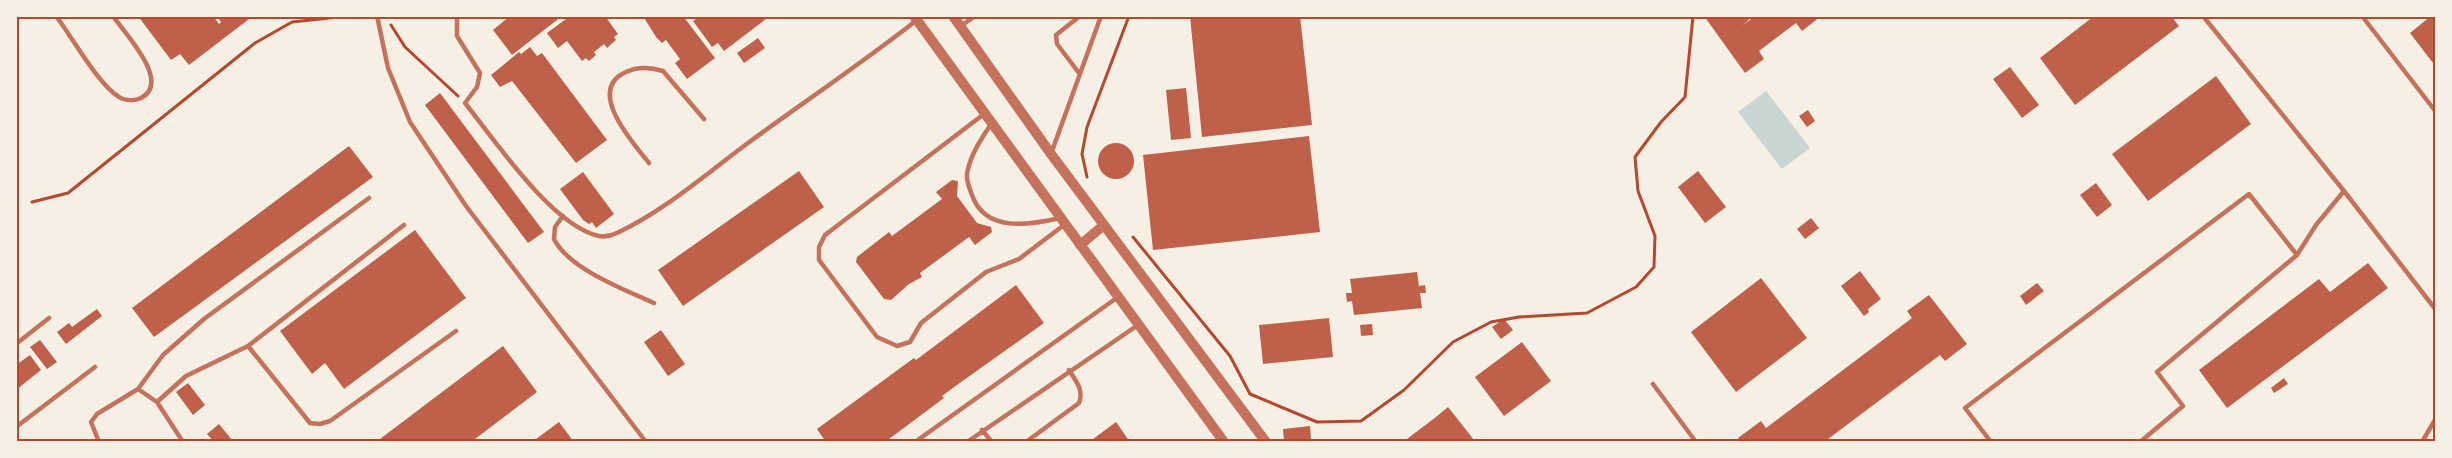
<svg xmlns="http://www.w3.org/2000/svg" width="2452" height="458" viewBox="0 0 2452 458" font-family="Manrope,sans-serif">
<style>
.water{fill:#c9d6d2}
.building{fill:#bf614a}
.lines{fill:none;stroke-linecap:round;stroke-linejoin:round}
.path{stroke:#b5482f;stroke-width:3}
.service{stroke:#c5725c;stroke-width:4.5}
.tertiary{stroke:#c5725c;stroke-width:10}
.neatline{fill:none;stroke:#b5482f;stroke-width:2}
</style>
<rect width="100%" height="100%" fill="#f6efe4"/>
<path class="water" d="M1766,91L1810,148L1782,169L1738,112Z"/>
<path class="building" d="M138,16H213L219,24L221,22L217,16H253L189,65L180,54L171,60Z
M510,16H562L512,55L493,30Z
M570,16H605L618,34L614,37L616,40L607,48L604,44L594,52L596,55L589,61L586,58L582,61L567,41L558,48L547,33Z
M643,16H683L715,58L687,79L675,63L680,59L666,40L662,43L656,37Z
M700,16H770L724,51L718,43L712,47L693,21Z
M1190,16H1300L1312,125L1202,137Z
M1704,16H1753L1742,26L1755,16H1821L1802,31L1796,23L1759,51L1764,59L1745,73Z
M2094,16H2171L2179,26L2075,105L2040,58Z
M2431,16H2436V67L2410,33Z
M758,38L765,48L744,63L737,53Z
M530,47L537,56L542,53L607,140L576,163L512,81L500,87L491,75L519,52L521,54Z
M2010,67L2039,105L2022,118L1993,79Z
M2216,76L2251,124L2148,201L2112,154Z
M1186,88L1191,138L1171,140L1166,90Z
M440,93L544,232L528,243L425,105Z
M1808,110L1815,121L1807,127L1799,116Z
M1309,136L1320,232L1153,250L1143,155Z
M1098 161a18 18 0 1 1 36 0a18 18 0 1 1-36 0Z
M349,146L373,177L154,337L132,308Z
M799,171L824,207L683,306L658,270Z
M1698,171L1726,207L1705,223L1678,187Z
M583,172L614,214L596,228L592,222L589,224L583,220L560,189Z
M952,180L958,181L957,196L977,223L991,227L992,232L975,245L969,237L920,273L922,277L909,284L891,300L884,299L856,262L857,257L889,232L892,236L942,199L936,192Z
M2096,183L2112,205L2097,217L2080,195Z
M1811,218L1819,228L1805,239L1797,229Z
M415,230L466,298L344,389L325,363L312,374L280,331Z
M2368,263L2388,288L2227,408L2199,370L2319,279L2330,292Z
M1860,271L1881,299L1868,309L1869,312L1864,316L1841,286Z
M1417,272L1419,286L1425,285L1426,293H1420L1422,308L1354,315L1352,301L1347,302L1346,293H1352L1350,279Z
M1761,278L1807,338L1736,392L1691,332Z
M2037,283L2044,291L2026,305L2020,296Z
M1016,285L1044,323L950,390L942,396L944,398L885,442H826L817,429L914,358L916,360Z
M1929,295L1967,344L1945,361L1940,355L1824,442H1741L1738,438L1761,421L1766,428L1912,318L1907,311Z
M97,309L102,316L66,344L57,332L69,323L72,327Z
M1329,318L1333,357L1263,364L1259,325Z
M1504,319L1513,330L1501,339L1492,327Z
M1372,324L1373,335L1361,336L1360,325Z
M661,330L685,364L668,376L644,342Z
M40,340L57,362L47,369L30,347Z
M1522,342L1551,381L1504,416L1475,377Z
M503,346L537,392L471,442H376Z
M30,355L41,370L16,390V365Z
M2284,378L2288,384L2274,393L2271,388Z
M188,383L205,405L193,415L176,392Z
M1448,407L1474,440L1403,442L1436,417Z
M559,422L574,442H532Z
M1116,422L1130,442H1089Z
M219,424L232,440L230,442H214L207,434Z
M1310,426L1311,439L1284,441L1283,429Z"/>
<g class="lines">
<path class="path" d="M391,25L405,47L458,96
M1087,177L1082,154L1087,127L1129,16
M32,202L68,193L255,43L292,22L348,16
M1133,237L1230,356L1250,394L1317,422L1361,421L1404,390L1453,342L1491,322L1519,317L1587,313L1636,287L1654,267L1655,236L1638,191L1635,157L1661,122L1685,97L1693,16"/>
<path class="service" d="M56,16C72,37 98,84 119,97C125,101 135,101 141,98C172,82 125,34 113,16
M377,16L388,68L410,122L466,206L646,442
M457,16V36L480,73L477,87L465,103C494,139 552,226 599,236C605,237 611,236 617,233C664,211 706,174 748,143C804,102 862,63 917,20
M2203,16L2344,191
M2362,16L2436,112
M961,26L975,16
M1079,73L1057,44L1056,35L1080,16
M984,114L825,235L819,247V260L877,337L897,346L910,342L921,323L986,272L1019,259L1064,225
M991,124C982,138 972,152 968,169C965,178 969,187 972,195C985,233 1030,225 1060,218
M1052,151L1101,16
M649,163C633,143 585,90 626,72C638,66 650,67 663,71L704,119
M563,216L555,227L554,239C569,269 625,290 654,303
M16,344L49,318
M248,346L310,423L320,424L330,421L456,331
M1653,384L1696,442
M138,389L163,355L204,319L369,198
M157,402L186,376L248,346L404,225
M16,427L95,367
M982,430L992,442
M99,442L91,422L97,414L138,389L157,402L183,442
M915,442L1118,297
M967,442L1138,325
M1026,442L1079,403C1084,390 1076,381 1069,370
M1991,442L1965,408L2249,194L2297,255
M2140,442L2183,406L2157,372L2297,255L2316,225L2344,191L2436,310
M2422,442L2436,418"/>
<path class="tertiary" d="M914,16L1224,442
M953,16L1051,154L1266,442
M1080,245L1104,225"/>
</g>
<rect width="2452" height="458" fill="none" stroke="#f6efe4" stroke-width="36"/>
<rect x="18" y="18" width="2416" height="422" class="neatline"/>
</svg>
